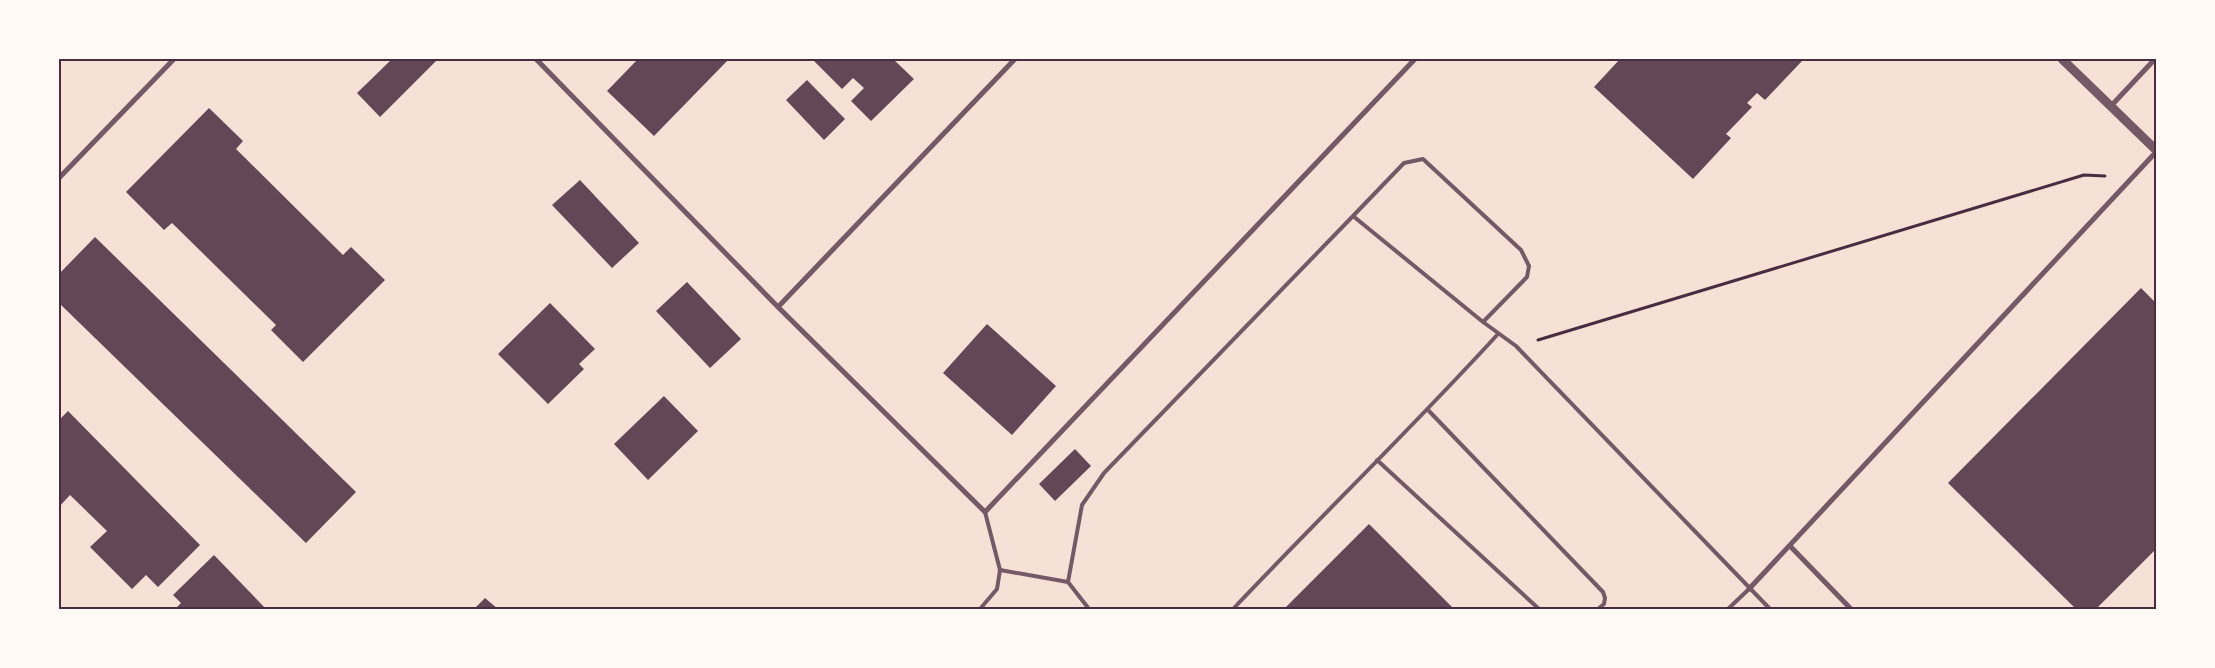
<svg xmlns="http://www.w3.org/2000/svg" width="2215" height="668" viewBox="0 0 2215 668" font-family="Figtree,sans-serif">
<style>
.building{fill:#644757}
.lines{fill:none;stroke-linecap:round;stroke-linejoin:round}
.path{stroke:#4a2c40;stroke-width:3}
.service{stroke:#755966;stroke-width:4}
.minor{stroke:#755966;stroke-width:5}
.tertiary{stroke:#755966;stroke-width:9}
.neatline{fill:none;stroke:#4a2c40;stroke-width:2}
</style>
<rect width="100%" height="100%" fill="#f7e1d7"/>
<path class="building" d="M392,59H438L380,117L357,93Z
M638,59H729L654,136L607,91Z
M812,59H893L914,79L871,121L851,101L864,88L853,78L842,89Z
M1620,59H1800L1802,61L1765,100L1757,93L1747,103L1752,107L1726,134L1731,138L1693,179L1594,87Z
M807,80L845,119L824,140L786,100Z
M209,108L243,141L236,149L343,255L351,247L385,280L303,362L271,330L276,325L172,223L164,230L126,192Z
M580,180L639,243L612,268L552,205Z
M95,237L356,492L306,543L59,303V274Z
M687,282L741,339L710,368L656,311Z
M2141,288L2156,303V549L2096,609H2076L1948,483Z
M550,303L595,349L579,364L584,369L548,404L498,354Z
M987,324L1056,386L1012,435L943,373Z
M664,396L698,431L648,480L614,444Z
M68,411L200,545L158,587L146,575L132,589L90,547L107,531L70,495L59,507V420Z
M1075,449L1091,466L1055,501L1039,484Z
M1369,524L1454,609H1284Z
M214,555L266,609H175L181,603L173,595Z
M485,598L498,609H474Z"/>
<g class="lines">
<path class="path" d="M1538,340L2084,175L2105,176"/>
<path class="service" d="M1353,216L1404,163L1423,159L1521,250L1529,266L1527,277L1483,322
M1428,410L1603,592L1605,598L1604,604L1598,609
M1377,460L1539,609
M1000,570L1068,582
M980,609L997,589L1000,570L985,512
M1089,609L1068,582L1082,505L1104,473L1353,216L1483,322L1516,346L1770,609
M1233,609C1320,517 1412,428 1498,334
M1728,609L1749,589"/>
<path class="minor" d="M536,59L778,307L985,512L1415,59
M2111,106L2155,59
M59,178L174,59
M778,307L1015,59
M1790,546L1851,609
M1749,589L2156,152"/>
<path class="tertiary" d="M2062,59L2156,150"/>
</g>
<rect width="2215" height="668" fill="none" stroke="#fffaf5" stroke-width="120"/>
<rect x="60" y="60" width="2095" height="548" class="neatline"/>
</svg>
